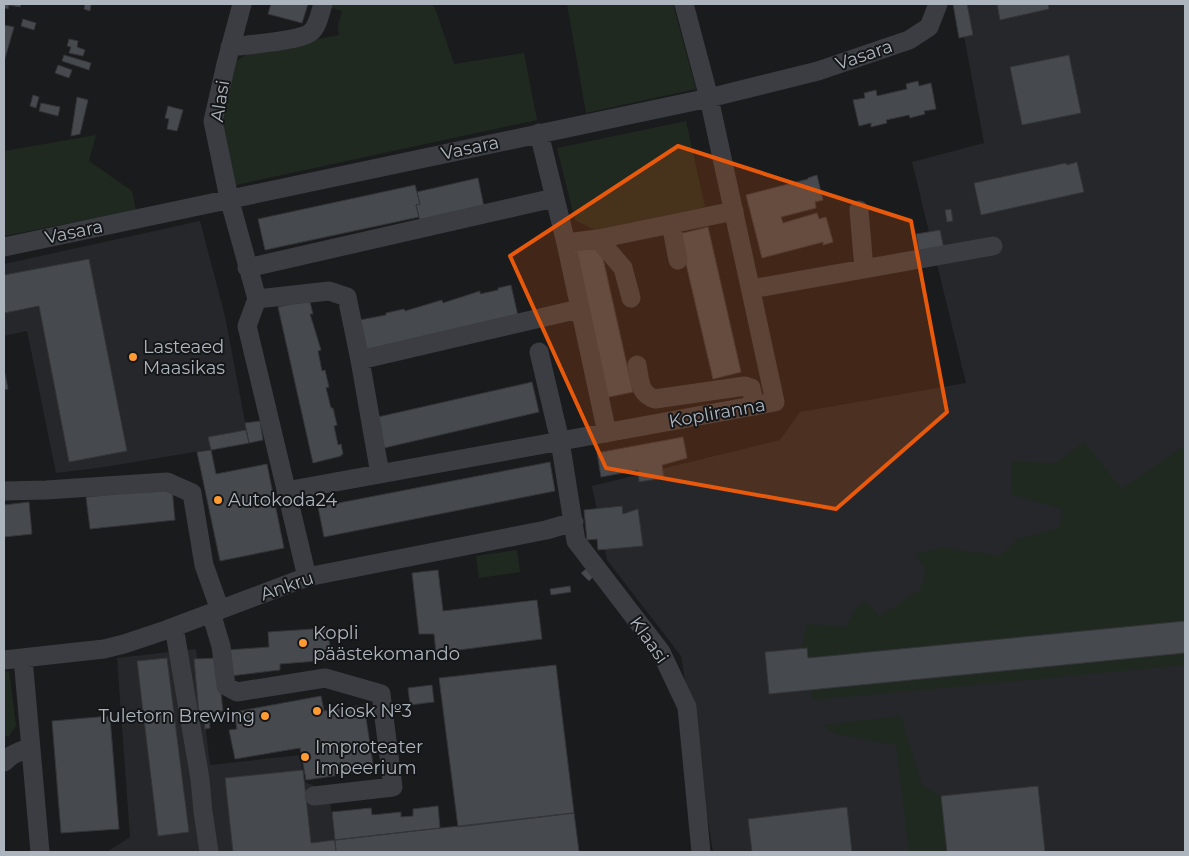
<svg xmlns="http://www.w3.org/2000/svg" width="1189" height="856" viewBox="0 0 1189 856" font-family="Montserrat,sans-serif">
<style>
.built{fill:#26272a}
.green{fill:#202920}
.building{fill:#46494d;stroke:#343539}
.lines{fill:none;stroke-linecap:round;stroke-linejoin:round}
.minor{stroke:#3b3d42;stroke-width:19}
.marked{fill:#e8590c;fill-opacity:0.2;stroke:#e8590c;stroke-width:4;stroke-linejoin:round}
.poi-dot{fill:#fe9a31;stroke:#151618;stroke-width:2}
.labels{text-anchor:middle;dominant-baseline:central;stroke-width:4;stroke-linejoin:round;paint-order:stroke}
.street-label{font-size:18px;fill:#acb4bd;stroke:#151618}
.poi-label{font-size:18px;fill:#acb4bd;stroke:#151618;text-anchor:start}
</style>
<rect width="100%" height="100%" fill="#1a1b1d"/>
<path class="built" d="M958,4H1185V852H713L681,656L607,560L592,486L780,440L800,412L966,383L912,162L984,143Z
M200,221L225,316L249,443L98,468L56,473L27,331L4,336V264Z
M196,649L210,765L300,755L304,782L329,791L336,852H107L130,837L117,658Z"/>
<path class="green" d="M329,4H432L435,8L454,64L524,53L537,120L236,185L223,127V108L234,63L245,55L259,51L339,35L338,25L342,11L328,7Z
M567,4H673L696,89L586,113Z
M686,121L705,207L595,230L575,220L557,148Z
M96,135L89,161L132,191L136,210L4,236V151Z
M1084,442L1122,489L1185,445V621L808,658L807,649H801L807,624L846,627L855,609L867,602L879,617L921,589L926,570L916,554L941,547L1000,556L1017,539L1059,528L1062,509L1011,494V461L1056,463Z
M517,550L520,572L479,578L476,556Z
M1185,653V665L814,700L811,690Z
M9,671L16,726L9,736L4,737V672Z
M901,716L922,785L941,796L947,852H909L896,745L835,734L823,725Z"/>
<path class="building" d="M4,4H21L20,7L9,5L8,9L4,8Z
M85,4H91L90,11L84,9Z
M271,4H308L302,23L268,14Z
M953,4H967L973,35L959,38Z
M997,4H1048L1049,9L1000,20Z
M23,19L36,23L34,30L21,26Z
M4,25L14,27L4,62Z
M69,39L78,41L77,47L85,50L83,56L69,53L71,47L67,46Z
M64,55L91,63L89,70L62,61Z
M1069,55L1081,113L1022,125L1010,67Z
M58,65L72,70L69,78L55,73Z
M918,81L919,86L931,83L936,109L924,111L925,114L910,118L909,115L886,120L887,123L871,127V123L859,126L853,100L865,98L864,93L876,90L877,96L907,89L906,84Z
M33,95L39,97L36,108L30,106Z
M77,97L88,100L80,134L71,136Z
M41,103L60,107L58,116L39,111Z
M168,106L183,110L177,131L167,129L169,119L165,118Z
M1077,162L1084,192L981,215L974,183L1066,163L1067,165Z
M817,175L823,200L815,202L816,208L781,217L783,223L817,213L819,219L826,217L833,242L823,245V242L762,258L746,195L808,179V178Z
M478,178L484,207L420,221L416,205L420,204L417,192Z
M415,185L420,204L416,205L419,217L265,250L258,219Z
M951,209L953,221L947,222L945,210Z
M708,227L741,372L713,379L679,234Z
M940,230L944,249L919,253L916,234Z
M600,245L633,392L604,398L572,251Z
M89,259L127,451L69,462L39,306L4,313V275Z
M511,285L518,316L362,353L355,321L386,315V313L404,309L405,311L442,300L443,303L480,291V294L498,290V288Z
M307,300L308,303L310,302L313,314H310L321,350L318,351L322,371L325,370L329,387L326,388L331,408H333L337,425L334,426L338,445L341,444L343,454L341,455V456L313,463L278,307Z
M4,369L8,389L4,390Z
M532,382L539,412L384,448L378,417Z
M260,421L263,440L249,443L245,423Z
M246,430L249,443L211,450L208,437Z
M683,437L687,458L662,465L664,478L639,482L638,470L601,477L597,453Z
M211,450L216,474L267,464L284,548L220,561L197,452Z
M550,462L555,491L324,537L318,507Z
M172,488L175,520L90,529L86,497Z
M29,502L32,534L4,537V505Z
M622,506L623,514L638,509L643,546L598,550L597,539L587,540L584,510Z
M586,569L593,577L589,581L581,573Z
M438,570L443,611L537,600L542,639L436,653L434,634H419L412,573Z
M570,586L571,592L551,595L550,589Z
M1185,621V653L769,694L765,652L807,648L808,658Z
M328,628L331,660L280,664V670L230,676L227,650L269,647L268,632Z
M167,658L189,832L158,836L137,661Z
M217,658L223,711L199,714L194,659Z
M556,665L574,813L458,827L439,678Z
M432,685L434,702L410,705L408,688Z
M321,696L324,711L364,705L374,770L306,780L300,748L235,759L229,730L237,729L234,712Z
M110,716L119,829L61,833L52,721Z
M209,716L210,728L205,729L204,717Z
M303,770L311,843L335,840L336,852H233L225,778Z
M1038,786L1045,852H947L941,796Z
M438,806L440,828L335,840L332,812L371,808L372,815L401,812V817L413,816V809Z
M847,807L852,852H752L748,819Z
M574,813L579,852H336L335,840Z"/>
<g class="lines">
<path class="minor" d="M242,4L226,64L213,121L229,198L257,299L247,326L307,577
M230,47C245,45 301,41 311,32C318,26 320,13 323,4
M539,133L566,243L598,239L734,211
M859,210L864,269
M671,224L678,260
M598,239L623,268L631,298
M566,243L607,433
M4,247L709,98L818,71L909,40L929,27L938,4
M247,268L554,198
M751,289L993,246
M257,299L329,291L347,297L360,360L579,309
M539,352L560,441L576,541L661,652L687,707L701,852
M360,360L380,474
M637,365C640,380 639,394 655,399L745,386L751,388L755,406
M4,491L46,490L167,482L192,493L204,565L220,610
M286,491L775,402L709,98L684,4
M211,613L221,646L226,686L237,692L325,678L381,694L393,787L314,796
M174,627L200,779L203,812L209,852
M23,658L40,852
M4,660L104,649L124,644L166,630L307,577L546,530L574,522
M4,762L12,755L30,747"/>
</g>
<path class="marked" d="M678,146L911,221L947,412L836,509L606,468L510,256Z"/>
<g class="poi-dot">
<circle cx="133" cy="357" r="5"/>
<circle cx="218" cy="500" r="5"/>
<circle cx="303" cy="643" r="5"/>
<circle cx="317" cy="711" r="5"/>
<circle cx="265" cy="716" r="5"/>
<circle cx="305" cy="757" r="5"/>
</g>
<g class="labels">
<g class="street-label">
<text transform="translate(864 55) rotate(-19)">Vasara</text>
<text transform="translate(220 101) rotate(-81)">Alasi</text>
<text transform="translate(470 148) rotate(-12)">Vasara</text>
<text transform="translate(74 232) rotate(-12)">Vasara</text>
<text transform="translate(717 413) rotate(-10)">Kopliranna</text>
<text transform="translate(287 586) rotate(-19)">Ankru</text>
<text transform="translate(649 640) rotate(55)">Klaasi</text>
</g>
<g class="poi-label">
<text x="143" y="347">Lasteaed<tspan x="143" dy="21">Maasikas</tspan></text>
<text x="228" y="500">Autokoda24</text>
<text x="313" y="633">Kopli<tspan x="313" dy="21">päästekomando</tspan></text>
<text x="327" y="711">Kiosk №3</text>
<text x="255" y="716" text-anchor="end">Tuletorn Brewing</text>
<text x="315" y="747">Improteater<tspan x="315" dy="21">Impeerium</tspan></text>
</g>
</g>
<rect width="1189" height="856" fill="none" stroke="#acb4bd" stroke-width="10"/>
</svg>
